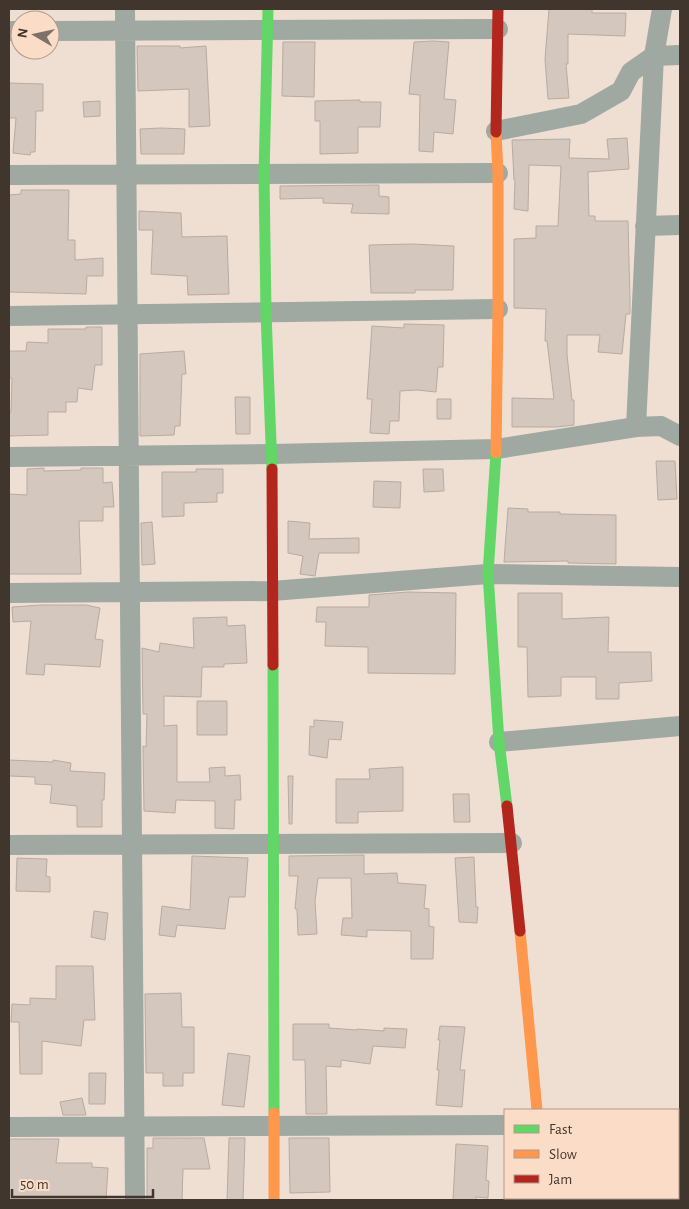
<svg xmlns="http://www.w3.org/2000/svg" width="689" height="1209" viewBox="0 0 689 1209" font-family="'Alegreya Sans',sans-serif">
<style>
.building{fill:#d4c7bd;stroke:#b7aba2}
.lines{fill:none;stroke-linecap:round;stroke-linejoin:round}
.street{stroke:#9fa8a1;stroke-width:20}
.fast{stroke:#63d668;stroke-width:11}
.slow{stroke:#ff974d;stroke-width:11}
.jam{stroke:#b3261e;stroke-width:11}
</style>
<rect width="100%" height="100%" fill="#efdfd3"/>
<path class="building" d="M549,9H592V13H626L625,36L568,34V64H566L569,98L548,99L545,59Z
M433,41L449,42L444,99L456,100L453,134L434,132L433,152L419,151L420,95L409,94L414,42Z
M283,42H315L314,97L282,96Z
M137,46H180V48L206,46L210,126L189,127V89L138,91Z
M9,83L43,84V111H36L35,152H31L30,155L13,153L16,118H9Z
M360,100V102H381L380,127H358V153L320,154V121H315V101Z
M100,101V116L84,117L83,102Z
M161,128L185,129L184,154H141L140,129Z
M627,138L629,169L588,172L589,216H595V221H628L630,301V314H626L622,354L598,352L600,335H567V355L572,400H574V425L557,427H512V398L554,399L547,341H545L546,309L514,308V239L536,238V226H558L561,166L529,165L528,211L514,209L515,180H514L512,140L570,139L569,158L609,159L607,139Z
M379,185V196L389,197V214L351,213L353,204L323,203V198L280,199V186Z
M21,190H69L68,240H75V260L103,258V276H87L86,294L9,292V195L21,194Z
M139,211L181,213L182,237L227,236L229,294L188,295L187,276L151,274L153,230H139Z
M412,244L454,246L453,290H415V293H371L369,245Z
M404,324L444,325L443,367H438L436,392L417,390L400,391L399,421H390L389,434L370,433L372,399H367L372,326L404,328Z
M86,327H102V365H95L92,390L78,388L77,402H66V412H48V435L9,436V412H11L12,378H9V351H26L27,342L48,343V329H86Z
M184,351L186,374H182L180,426H175L174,435L140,436V354Z
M235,397H250V434H236Z
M437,399H451V419H437Z
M656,461H675L677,499L658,500Z
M44,468V471L81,470V468H103V483L112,482L114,507H103V521H79L81,574H9V494L27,495V469Z
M196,469H223V493H217V502L184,503V516L162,517V472H196Z
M423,469H443L444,491L424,492Z
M374,481L401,482L400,508L373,507Z
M508,508L528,509V512H560V514L616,515V564L568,563V561L504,562Z
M288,521L310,523L309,539L359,538V553H319L315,576L300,574L303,556L288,553Z
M152,522L155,564L142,565L141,523Z
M408,592L456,593L455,674L368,673V647L325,646L326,622H316L317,607H369V595Z
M518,593H562V619L609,617L608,652H651L652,681L619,683V699H596V677H561V696L528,697L527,647H518Z
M41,605H86L100,608L95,639L103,640L100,667L45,664L44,675L26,674L31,621L13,622L12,607Z
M227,617V626L245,625L247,663L224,664V667H202L201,697L164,696V726L177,725V782H210L209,768L225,767V776L240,775L241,800H235L234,829L215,828V801L176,800L175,813L144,811L143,746L146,747L147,714H143L142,648L159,652L160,643L194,648L193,618Z
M197,701H227V735H197Z
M314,720L343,722L341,740L329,739L327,758L309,755L310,726L314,727Z
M9,760L53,762V760L71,763L70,771L105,773L104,800H102V827H77V806L50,803L52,785L35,784V777L9,776Z
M403,767V811L358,812V823H336V779H370L369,769Z
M288,776H293L292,824H289Z
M453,794H469L470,822H454Z
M364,855V874L397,873L398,883L426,885L424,908L429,909V926L434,927L433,959H411V931L367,930V937L341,935L343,918H352L351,878H318L315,901L317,934L298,935L297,909H295L298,876H289V856Z
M192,856L248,858L245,897H229L225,929L177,925L175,937L159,935L162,906L190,910Z
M474,857L476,907H478L477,923L459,922L455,858Z
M17,858L47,859L46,876L50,877V892L16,891Z
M94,911L108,913L105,940L91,937Z
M56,966H93L95,1020H84L81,1046L42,1041V1074H20L19,1022H11L12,1004L30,1005V998L56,999Z
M181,993L182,1027H194V1073H183V1086H163V1073H146L145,994Z
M293,1024H329V1028L357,1030V1029L384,1031V1028L407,1029L405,1048L373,1046L370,1064L341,1060V1067L326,1066L327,1114H306L305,1060H293Z
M440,1026L465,1027L460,1070H465L462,1107L436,1105L439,1070H437L440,1040H438Z
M228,1053L250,1056L244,1107L222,1105Z
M89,1073H106L105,1104H89Z
M82,1098L86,1115H63L60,1102Z
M153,1138H204L210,1169H183L182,1200H147V1148H153Z
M229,1138H245L243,1200H227Z
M289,1138H329L330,1192L290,1193Z
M9,1139H59L56,1163H92V1167L108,1168L106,1200H9Z
M456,1144L488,1146L486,1180L489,1181L488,1198L476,1197V1200H453Z"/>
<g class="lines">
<path class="street" d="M125,9L135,1200
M9,31H20
M50,31L498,29
M496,131L581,114L621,91L631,72L654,56L680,55
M9,175L498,173
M645,226L680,225
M9,316L498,309
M636,427L654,56L662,9
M9,457L272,454L496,449L636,427L661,426L680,436
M9,593L272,591L488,574L680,577
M499,742L680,726
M9,845L512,843
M9,1127L505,1125"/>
<path class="fast" d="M268,9L264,175L266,313L272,469
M496,453L488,574L499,742L507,806
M273,665L274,1113
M545,1198V1200"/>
<path class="slow" d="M496,453L498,309V173L496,132
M520,931L537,1110
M274,1113V1200"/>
<path class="jam" d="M496,132L498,9
M272,469L273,665
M507,806L520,931"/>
</g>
<rect width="689" height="1209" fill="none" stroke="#41362d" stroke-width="20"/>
<rect x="504" y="1109" width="175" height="90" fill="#fbddc7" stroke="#b19a89"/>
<rect x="514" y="1125" width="25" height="8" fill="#63d668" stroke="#b19a89"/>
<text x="549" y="1134" font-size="15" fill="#41362d">Fast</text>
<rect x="514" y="1150" width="25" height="8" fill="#ff974d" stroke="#b19a89"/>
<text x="549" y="1159" font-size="15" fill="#41362d">Slow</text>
<rect x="514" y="1175" width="25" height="8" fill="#b3261e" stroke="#b19a89"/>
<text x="549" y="1184" font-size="15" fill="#41362d">Jam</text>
<g transform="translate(35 35) rotate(279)"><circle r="24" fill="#fbddc7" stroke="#b19a89"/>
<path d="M0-4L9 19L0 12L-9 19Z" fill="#7e7167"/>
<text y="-8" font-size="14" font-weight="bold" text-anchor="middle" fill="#41362d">N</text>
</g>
<path d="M12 1189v8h141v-8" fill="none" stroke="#41362d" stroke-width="2.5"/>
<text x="20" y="1189" font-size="15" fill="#41362d" stroke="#fbddc7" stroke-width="4" paint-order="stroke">50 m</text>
</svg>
